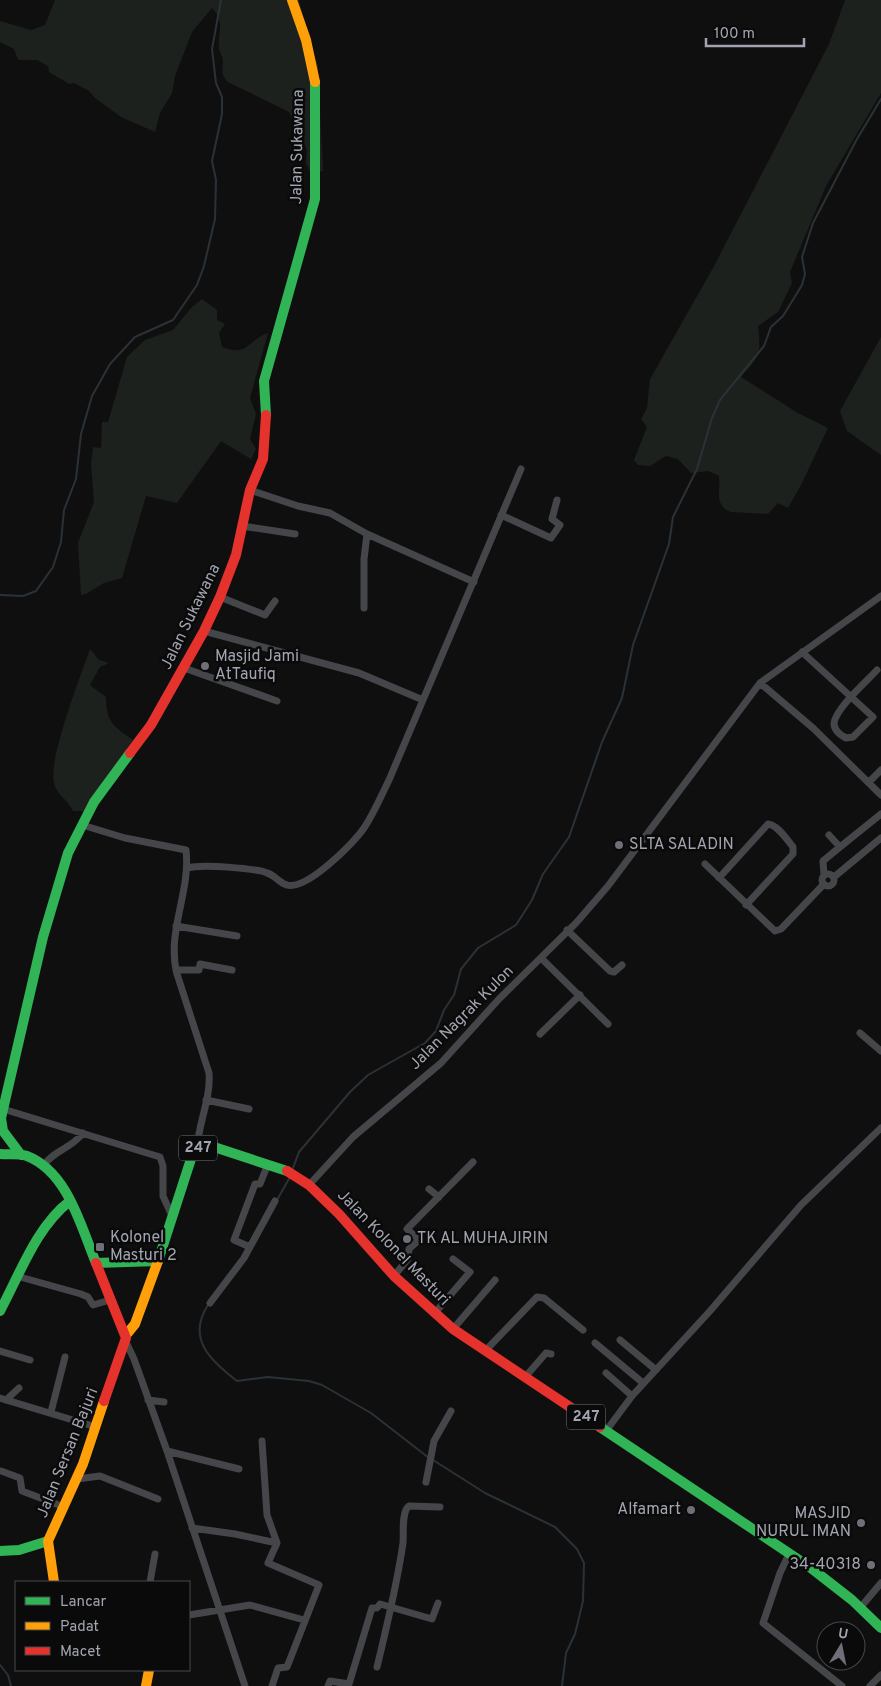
<svg xmlns="http://www.w3.org/2000/svg" width="881" height="1686" viewBox="0 0 881 1686" font-family="Overpass,sans-serif">
<style>
.green{fill:#1c211d}
.lines{fill:none;stroke-linecap:round;stroke-linejoin:round}
.stream{stroke:#2b3237;stroke-width:2}
.street{stroke:#454649;stroke-width:7}
.fast{stroke:#30b455;stroke-width:10}
.slow{stroke:#ff9f0a;stroke-width:10}
.jam{stroke:#e5322d;stroke-width:10}
.poi-dot{fill:#6f7077;stroke:#0a0a0b;stroke-width:2}
.labels{text-anchor:middle;dominant-baseline:central;stroke-width:5;stroke-linejoin:round;paint-order:stroke}
.shield{fill:#0a0a0b;stroke:#74767e;stroke-width:1}
.shield-label{font-size:15px;font-weight:bold;fill:#a2a5af}
.street-label{font-size:16px;fill:#a2a5af;stroke:#0a0a0b}
.poi-label{font-size:16px;fill:#a2a5af;stroke:#0a0a0b;text-anchor:start}
</style>
<rect width="100%" height="100%" fill="#0f0f10"/>
<path class="green" d="M55,0H299L318,67L323,171L311,174L306,163L307,150L289,112L228,82C220,74 223,71 223,61C223,57 220,53 219,49C217,34 226,22 212,8L192,32L175,76L172,93L160,113L155,132L121,117L95,98L89,91L74,83L69,84L49,72L48,66L37,60H18L14,49L0,42V21L31,30L45,25Z
M845,0H881V93L826,186L790,272L792,283L778,312L758,326C761,356 760,355 741,377L798,413L828,428L801,485L788,508L778,503L768,514L731,512C713,505 721,490 719,476L708,471L691,473L678,459L666,456L650,466L638,465L634,460L647,427L641,419L647,408L650,379L713,268L829,44Z
M202,299L217,310V320L225,324L219,333L222,347C249,357 246,341 268,333L250,398L256,414L250,439L256,449L251,459L221,441L177,503L146,496L122,578L104,583L86,594L81,595L78,543L94,502L91,464L93,447L101,448L102,422H108L127,357L145,340L173,330L192,307Z
M881,337V455L847,431L840,411Z
M90,649L99,660L109,663L100,667L90,685L106,697C106,722 113,726 133,740L84,811H73C68,799 57,796 54,783C48,759 81,675 90,649Z"/>
<g class="lines">
<path class="stream" d="M0,595L23,596L36,591L53,567L61,542L64,510L76,479L81,434L92,396L110,364L135,337L173,320L197,285L204,266L215,219L216,180L212,161L222,114V97L216,83L212,49L221,0
M293,1168L299,1152L350,1092L368,1075L425,1043L436,1031L444,1010L454,995L461,969L478,948L516,925L532,900L543,874L569,837L602,742L622,698L633,645L669,544L673,517L697,469L712,418L720,400L764,346L771,327L783,316L802,285L805,274L802,257L813,223L857,139L881,99
M277,1200L290,1177
M208,1305C186,1339 211,1361 237,1381L268,1377L309,1381L322,1385L371,1413L429,1458
M433,1460L485,1493L555,1527L577,1549L584,1563L583,1601L575,1634L566,1653L562,1686
M0,1665L8,1675L11,1686"/>
<path class="street" d="M250,490L298,506L330,513L367,534L474,582
M501,515L551,538L560,525L552,519L557,500
M242,526L295,534
M220,597L265,615L275,601
M364,608V559L367,534
M204,631L359,673L423,700
M802,652L873,717L853,737L846,738C840,735 834,730 834,723C836,708 867,681 877,670
M184,668L277,701
M760,683L813,728L881,795
M869,782L881,770
M82,825L125,838L186,850C191,892 166,932 177,974L209,1073C211,1099 198,1124 197,1149
M829,835L840,847L881,814
M705,864L775,931L781,929L824,884
M188,868C200,864 255,868 267,873C275,875 279,883 287,885C306,891 354,843 364,828C374,813 381,796 389,780L521,469
M822 880a6 6 0 1 1 12 0a6 6 0 1 1-12 0Z
M824,875L823,861L840,847
M834,877L881,838
M719,878L768,824C778,825 787,840 793,847V854L746,905
M176,926L237,936
M567,930L610,971L614,972L622,965
M541,958L608,1024
M176,970H199L200,964L232,970
M860,1033L881,1051
M540,1034L580,995
M206,1100L249,1109
M3,1109L160,1157L163,1166V1196L173,1218
M43,1166C54,1150 71,1149 83,1133
M309,1185L353,1137L441,1063L499,999L576,923L608,886L760,683L881,596
M429,1189L439,1197
M250,1247L234,1240L255,1184H260L268,1164
M394,1276L408,1259L409,1249L419,1240L407,1229L473,1162
M20,1277L81,1294L88,1297L93,1305L110,1300
M210,1303L244,1258L275,1201
M434,1314L470,1272L453,1259
M453,1329L495,1280
M620,1340L656,1370
M126,1342L134,1359L167,1451L245,1686
M595,1343L643,1383
M486,1350L537,1297L544,1298L583,1330
M0,1351L30,1360
M606,1373L632,1396
M526,1376L546,1353L551,1354
M0,1398L96,1427
M6,1400L19,1388
M148,1400L164,1402
M51,1412L65,1357
M606,1431L632,1396L710,1311L801,1205L881,1128
M262,1441L267,1515L277,1543L268,1563L319,1585L287,1667L278,1668L272,1686
M167,1451L239,1469
M1,1471L20,1478L22,1491L64,1507
M77,1479L100,1476L158,1499
M426,1482L434,1441L451,1411
M192,1528L235,1534L277,1543
M789,1554L780,1573L763,1623L842,1686
M150,1582L155,1554
M860,1608L881,1583
M189,1615L250,1605L304,1620
M377,1667C387,1626 397,1585 403,1543C404,1533 401,1512 409,1506L440,1507
M328,1686L330,1681L349,1684L372,1608H377L380,1604L432,1619L438,1603
M870,1686L881,1675"/>
<path class="fast" d="M266,415L264,381L315,199V82
M0,1154C9,1155 19,1153 27,1156C68,1172 81,1227 96,1263L158,1261L191,1159L200,1147L211,1146L287,1171
M21,1155L3,1131L1,1118L43,937L68,853L94,802L130,753
M0,1311C20,1274 36,1227 70,1201
M600,1427L811,1568L852,1600L881,1628
M0,1551L19,1550L48,1541"/>
<path class="slow" d="M292,0L306,40L315,82
M126,1335L135,1324L158,1261
M54,1582L48,1541L83,1464L104,1401
M146,1686L149,1670"/>
<path class="jam" d="M130,753L151,725L204,631L220,597L236,555L250,490L263,459L266,415
M287,1171L309,1185L339,1214L394,1276L453,1329L600,1427
M96,1263L126,1338L104,1401"/>
</g>
<g class="poi-dot">
<circle cx="205" cy="666" r="5"/>
<circle cx="619" cy="845" r="5"/>
<circle cx="407" cy="1239" r="5"/>
<rect x="95" y="1242" width="10" height="10" rx="2.5"/>
<circle cx="691" cy="1510" r="5"/>
<circle cx="861" cy="1523" r="5"/>
<circle cx="871" cy="1565" r="5"/>
</g>
<g class="labels">
<g class="shield">
<rect x="179" y="1135.5" width="38" height="25" rx="4"/>
<rect x="567" y="1404.5" width="38" height="25" rx="4"/>
</g>
<g class="shield-label">
<text x="198" y="1148">247</text>
<text x="586" y="1417">247</text>
</g>
<g class="street-label">
<text transform="translate(298 147) rotate(-89)">Jalan Sukawana</text>
<text transform="translate(191 617) rotate(-64)">Jalan Sukawana</text>
<text transform="translate(462 1018) rotate(-45)">Jalan Nagrak Kulon</text>
<text transform="translate(393 1248) rotate(46)">Jalan Kolonel Masturi</text>
<text transform="translate(68 1453) rotate(-68)">Jalan Sersan Bajuri</text>
</g>
<g class="poi-label">
<text x="215" y="657">Masjid Jami<tspan x="215" dy="18">AtTaufiq</tspan></text>
<text x="629" y="845">SLTA SALADIN</text>
<text x="110" y="1238">Kolonel<tspan x="110" dy="18">Masturi 2</tspan></text>
<text x="417" y="1239">TK AL MUHAJIRIN</text>
<text x="681" y="1510" text-anchor="end">Alfamart</text>
<text x="851" y="1514" text-anchor="end">MASJID<tspan x="851" dy="18">NURUL IMAN</tspan></text>
<text x="861" y="1565" text-anchor="end">34-40318</text>
</g>
</g>
<rect x="15" y="1581" width="175" height="90" fill="#0a0a0b" stroke="#47484d"/>
<rect x="25" y="1597" width="25" height="8" fill="#30b455" stroke="#47484d"/>
<text x="60" y="1606" font-size="15" fill="#a2a5af">Lancar</text>
<rect x="25" y="1622" width="25" height="8" fill="#ff9f0a" stroke="#47484d"/>
<text x="60" y="1631" font-size="15" fill="#a2a5af">Padat</text>
<rect x="25" y="1647" width="25" height="8" fill="#e5322d" stroke="#47484d"/>
<text x="60" y="1656" font-size="15" fill="#a2a5af">Macet</text>
<g transform="translate(841 1646) rotate(10)"><circle r="24" fill="#0a0a0b" stroke="#47484d"/>
<path d="M0-4L9 19L0 12L-9 19Z" fill="#6f7077"/>
<text y="-8" font-size="14" font-weight="bold" text-anchor="middle" fill="#a2a5af">U</text>
</g>
<path d="M706 38v8h98v-8" fill="none" stroke="#a2a5af" stroke-width="2.5"/>
<text x="714" y="38" font-size="15" fill="#a2a5af" stroke="#0a0a0b" stroke-width="4" paint-order="stroke">100 m</text>
</svg>
